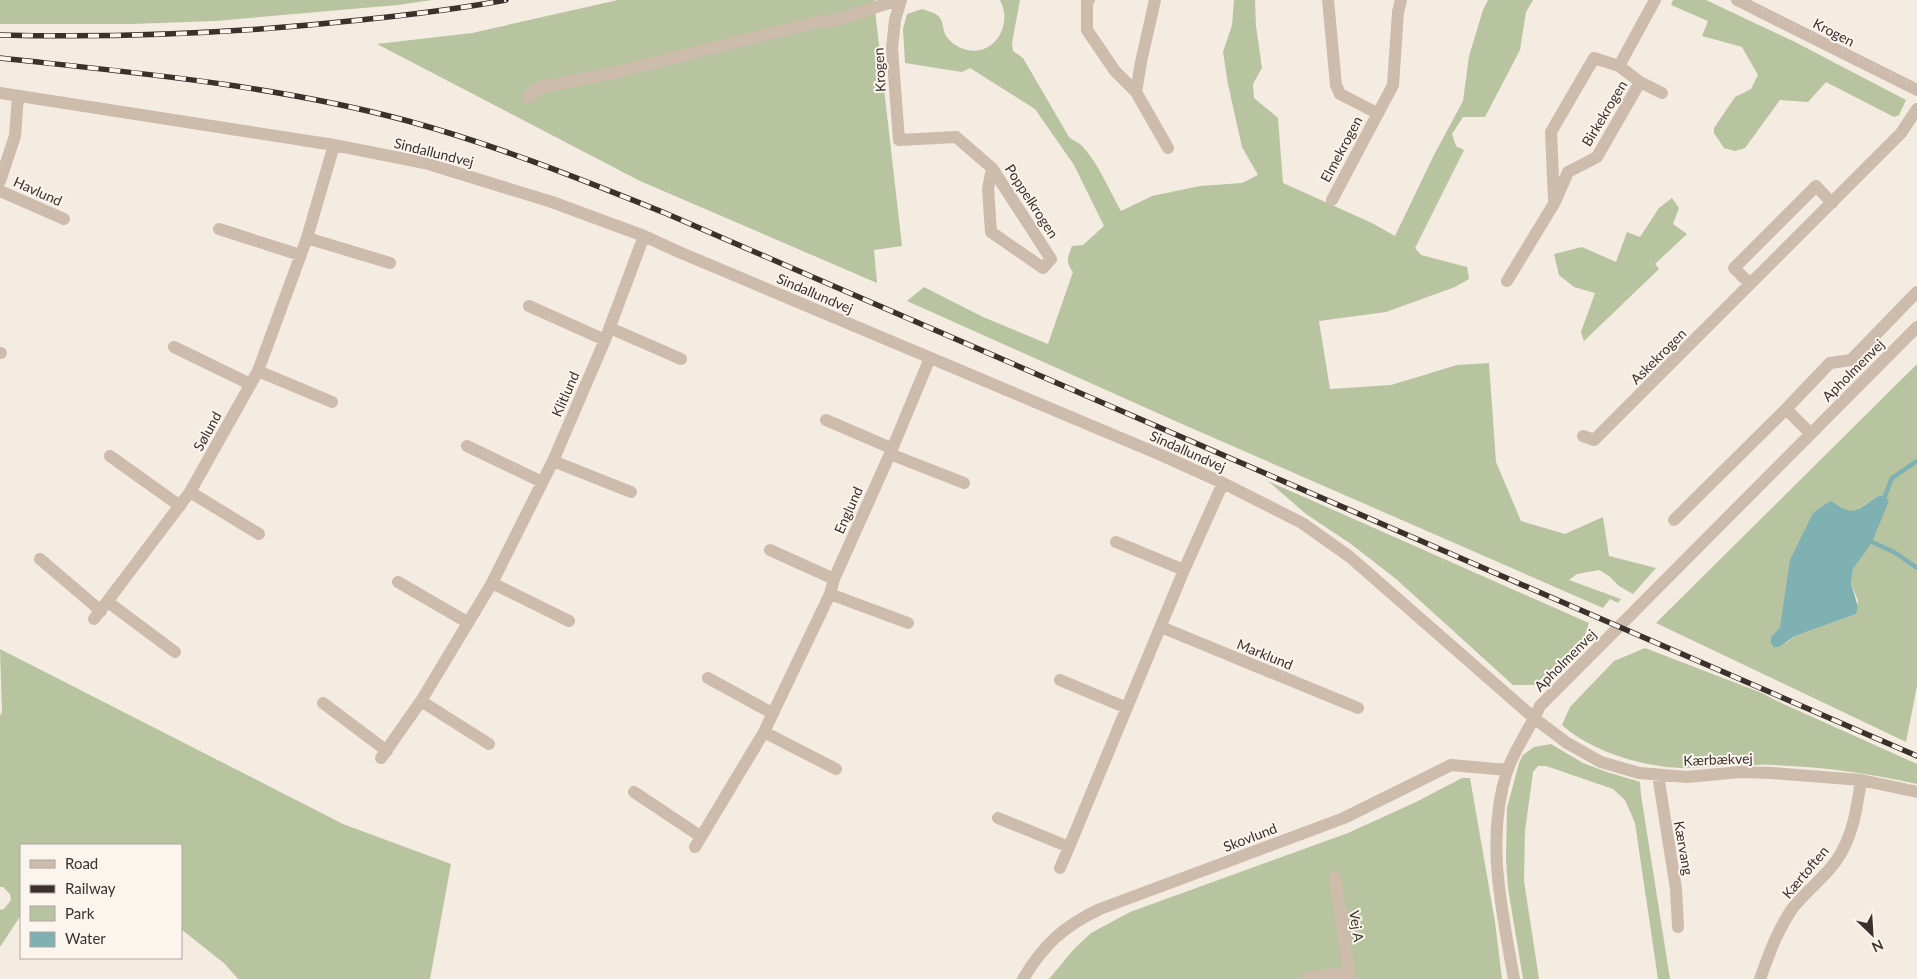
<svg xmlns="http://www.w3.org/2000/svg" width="1917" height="979" viewBox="0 0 1917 979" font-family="Lato,sans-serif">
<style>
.green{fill:#b8c4a0;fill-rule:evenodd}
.water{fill:#7fb0b2}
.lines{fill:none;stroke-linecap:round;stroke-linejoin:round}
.stream{stroke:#7fb0b2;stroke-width:4.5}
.minor{stroke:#cdbbac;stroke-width:12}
.rail-casing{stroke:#3b302b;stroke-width:5.5}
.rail{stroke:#fbf5ee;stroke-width:4;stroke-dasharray:11;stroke-linecap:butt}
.labels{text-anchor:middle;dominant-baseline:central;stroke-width:4;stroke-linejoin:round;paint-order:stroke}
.street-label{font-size:14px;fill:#3b302b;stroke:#fbf5ee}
</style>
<rect width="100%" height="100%" fill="#f4ebe1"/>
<path class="green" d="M0,0H432L398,5L215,21L132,24H0Z
M618,0H876L874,1L902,246L874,250L877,283L640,181L377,44L472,33Z
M1000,0H1020L1012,43L1013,51L1023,58L1069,137C1073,141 1079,142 1082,146C1099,164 1109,190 1121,211L1152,196L1200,186L1242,183L1258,175L1242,147L1228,84L1223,52L1232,25L1234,0H1255L1256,26L1262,68L1253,84L1254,98L1278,118L1283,183L1372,223L1395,236L1434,155L1463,101L1469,56L1483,10L1488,0H1533L1526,12L1520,50L1485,117H1463L1452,134L1456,146L1464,150L1415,248L1421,255L1467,267L1469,279L1455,287L1386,312L1319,321L1330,389L1391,385L1457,365L1489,363L1496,462L1521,521L1565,534L1603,517L1609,556L1656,568L1633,594L1619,586L1609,576L1599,570L1577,574L1569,580L1621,599L1618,603L1610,599L1603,608L1182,424L907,301L924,287L983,317L1048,344L1073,272C1065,263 1068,256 1072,246L1083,245L1104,226L1074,165L1035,109L970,68L962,72L905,63L903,29L907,14L922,9C927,11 933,12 937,15C944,20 942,29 946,36C962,57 992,56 1002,30C1006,18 1005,11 1000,0Z
M1673,0H1706L1795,42L1906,100L1899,115L1894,117L1826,82L1808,102L1780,100L1745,148L1735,151L1724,148L1714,133V128L1735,97L1751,89L1758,75L1742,47L1702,36L1708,21L1671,5Z
M1672,198L1679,208L1673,224L1687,234L1655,264L1659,269L1584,341L1581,332L1595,293L1574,287L1559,275L1554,254L1582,247L1616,262L1627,232L1640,237L1659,208Z
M1917,364V686L1906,742L1656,623ZM1878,496L1861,556L1853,569L1851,583L1858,601L1856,614L1795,636L1786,643L1771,637L1780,627L1844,510L1855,511Z
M1268,481L1589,623L1584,638L1535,685H1513L1396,579L1351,544L1306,514Z
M1645,648L1762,693L1777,701L1917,764V784C1870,773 1822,767 1774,765C1744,764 1715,767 1686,768C1646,768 1592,752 1562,725L1570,707L1614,661Z
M0,649L343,824L451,864L430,979H238L225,964L181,929V845H21V915L0,947V910L4,909L11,900L10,894L3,887H0V716L2,712Z
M1551,744L1583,763L1607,772L1640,782L1641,795L1670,979H1658L1635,823L1625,800L1613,789L1546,766H1538L1533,772L1525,831L1524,881L1539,979H1523L1508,888L1506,859L1507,808L1519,763L1523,755L1534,747Z
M1462,778H1470L1495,922L1502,979H1049L1074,949L1091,933L1130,912L1348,833L1416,802Z"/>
<path class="water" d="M1878,496H1885L1889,501L1872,542L1853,569L1851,583L1858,607L1856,614L1795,636L1779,647H1774L1771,643V637L1780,627L1790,560L1813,513L1825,504L1831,501C1855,518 1856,510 1878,496Z"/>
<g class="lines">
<path class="stream" d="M1885,496L1892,478L1917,461
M1872,542L1894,552L1917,568"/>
<path class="minor" d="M901,0L895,20L892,48L899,140L956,137L992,168L1051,259L1043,268L991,232L988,189L992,168
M1089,0L1087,2V30L1115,71L1136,92
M1155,0L1141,62L1136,92L1168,148
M1328,0L1336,85L1340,94L1377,113
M1737,0L1917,90
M1640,82L1662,93
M0,93L334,145L425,163L552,202L644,236L679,252L1161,455L1223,483L1302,523L1350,557L1534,718L1567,743L1601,762L1639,773L1687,777L1740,772L1772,773L1861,780L1917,792
M528,97L538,88L613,73L817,22L836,20L898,0
M0,181L15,136L18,96
M0,191L64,219
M1332,200L1393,85L1398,12L1401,0
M1554,200L1551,132L1594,58L1619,66
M219,229L300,255
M307,238L390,263
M1507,281L1555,202L1568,172L1597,157L1640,82L1619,66L1655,0
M1750,284L1734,268L1816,186L1832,203
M529,306L605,340
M610,328L681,359
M174,347L250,384
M0,353H1
M258,371L332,402
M1786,409L1811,434
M826,420L891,448
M1583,436L1594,440L1901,133L1917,109
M467,446L542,482
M890,454L964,483
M110,456L180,506
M553,461L631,492
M190,492L259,534
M1674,520L1786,409L1830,363L1851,360L1917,292
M1116,542L1184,570
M770,550L834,579
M40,559L101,611
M398,582L467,622
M492,583L569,621
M830,594L908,623
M108,602L175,652
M94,619L190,492L258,371L307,238L334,145
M1161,627L1358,708
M708,678L772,713
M1060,680L1127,708
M421,701L489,744
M323,703L387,751
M764,732L836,769
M381,758L421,701L492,583L553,461L605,340L644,236
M1658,775L1676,889L1678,927
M634,792L700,836
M998,818L1069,847L1060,868
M695,847L764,732L830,594L834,579L890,454L930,358
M1069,847L1184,570L1223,483
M1335,877L1350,979
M1023,979C1044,944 1064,926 1100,909L1344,818L1451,765L1508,770
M1305,979L1349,972
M1514,979C1502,910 1485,840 1507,771C1515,749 1530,728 1540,706L1917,327
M1760,979C1769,954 1777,931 1792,909C1805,892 1824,878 1836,861C1853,837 1857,808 1861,780"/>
<defs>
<path id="rail" d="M0,35C120,38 240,33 360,20C408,15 458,9 506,0
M0,58C137,73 274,85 408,121C496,145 580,179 665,213L1917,756"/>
</defs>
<use href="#rail" class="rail-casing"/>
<use href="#rail" class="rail"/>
</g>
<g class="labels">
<g class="street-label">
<text transform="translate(1834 32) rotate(27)">Krogen</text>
<text transform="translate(879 70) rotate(-93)">Krogen</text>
<text transform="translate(1604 113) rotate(-59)">Birkekrogen</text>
<text transform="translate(1341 149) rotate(-62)">Elmekrogen</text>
<text transform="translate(434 152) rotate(14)">Sindallundvej</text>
<text transform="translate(38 191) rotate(24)">Havlund</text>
<text transform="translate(1032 201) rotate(57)">Poppelkrogen</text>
<text transform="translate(815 293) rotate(23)">Sindallundvej</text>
<text transform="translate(1658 356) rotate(-45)">Askekrogen</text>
<text transform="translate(1853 370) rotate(-45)">Apholmenvej</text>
<text transform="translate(565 394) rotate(-66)">Klitlund</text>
<text transform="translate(207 431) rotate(-61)">Sølund</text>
<text transform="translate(1188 451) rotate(24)">Sindallundvej</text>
<text transform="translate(848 510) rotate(-66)">Englund</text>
<text transform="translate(1265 654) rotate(22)">Marklund</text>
<text transform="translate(1565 660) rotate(-45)">Apholmenvej</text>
<text transform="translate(1718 759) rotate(-2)">Kærbækvej</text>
<text transform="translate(1250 837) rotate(-21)">Skovlund</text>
<text transform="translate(1684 848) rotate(80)">Kærvang</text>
<text transform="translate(1805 872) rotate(-50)">Kærtoften</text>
<text transform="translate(1357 926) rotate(81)">Vej A</text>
</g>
</g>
<rect x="20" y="844" width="162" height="115" fill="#fbf5ee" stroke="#aea6a0"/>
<rect x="30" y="860" width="25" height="8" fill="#cdbbac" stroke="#aea6a0"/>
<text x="65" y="869" font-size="15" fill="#3b302b">Road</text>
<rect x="30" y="885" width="25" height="8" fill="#3b302b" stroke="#aea6a0"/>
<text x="65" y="894" font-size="15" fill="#3b302b">Railway</text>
<rect x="30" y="906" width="25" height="15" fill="#b8c4a0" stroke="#aea6a0"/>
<text x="65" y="919" font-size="15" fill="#3b302b">Park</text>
<rect x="30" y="932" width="25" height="15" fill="#7fb0b2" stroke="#aea6a0"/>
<text x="65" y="944" font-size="15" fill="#3b302b">Water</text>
<g transform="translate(1872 934) rotate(155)" stroke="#fbf5ee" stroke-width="4" paint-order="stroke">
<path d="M0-4L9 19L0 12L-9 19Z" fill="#3b302b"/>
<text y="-8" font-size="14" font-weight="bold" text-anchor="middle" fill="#3b302b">N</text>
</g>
</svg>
